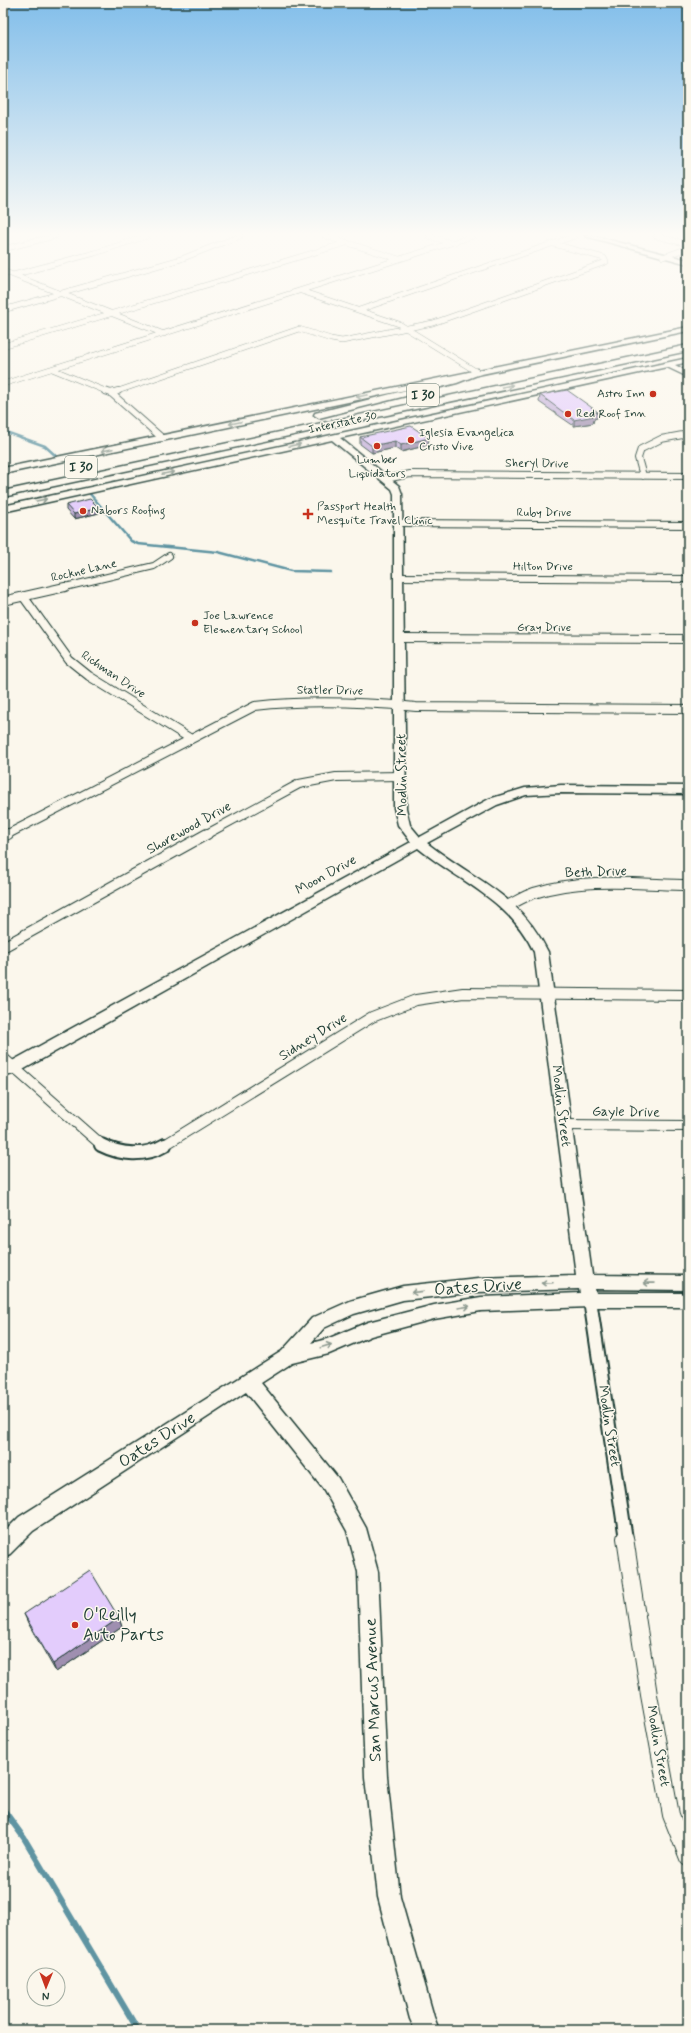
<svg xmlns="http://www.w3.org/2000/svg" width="691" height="2033" viewBox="0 0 691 2033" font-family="Mynerve,sans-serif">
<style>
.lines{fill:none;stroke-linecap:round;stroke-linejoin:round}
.stream-far1{stroke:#5f94a2;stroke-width:2.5}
.stream{stroke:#5f94a2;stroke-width:6}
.street-far5-casing{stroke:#1f3d34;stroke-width:6}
.street-far4-casing{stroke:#1f3d34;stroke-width:8}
.street-far3-casing{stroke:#1f3d34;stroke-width:10}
.street-far2-casing{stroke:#1f3d34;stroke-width:12}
.street-far1-casing{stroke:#1f3d34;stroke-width:16}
.street-casing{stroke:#1f3d34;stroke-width:18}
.secondary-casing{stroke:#1f3d34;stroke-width:3}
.highway-casing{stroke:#1f3d34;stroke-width:3}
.street-far5{stroke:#fbf7ec;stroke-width:5}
.street-far4{stroke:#fbf7ec;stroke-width:6}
.street-far3{stroke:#fbf7ec;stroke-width:8}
.street-far2{stroke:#fbf7ec;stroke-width:10}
.street-far1{stroke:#fbf7ec;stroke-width:12}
.street{stroke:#fbf7ec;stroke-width:16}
.secondary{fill:#fbf7ec;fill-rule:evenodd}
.highway{fill:#fbf7ec;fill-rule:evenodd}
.wall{fill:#c3afd9;stroke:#1f3d34}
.shaded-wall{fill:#9f8fb0;stroke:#1f3d34}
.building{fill:#e3ccfc;stroke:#1f3d34}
.oneway{stroke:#8d9a90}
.poi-dot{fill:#c8321e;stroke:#fbf7ec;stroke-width:1.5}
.labels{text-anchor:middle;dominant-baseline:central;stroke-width:3;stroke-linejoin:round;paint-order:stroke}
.far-poi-label{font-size:12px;fill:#1f3d34;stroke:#fbf7ec;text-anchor:start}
.far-street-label{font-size:12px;fill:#1f3d34;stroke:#fbf7ec}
.shield{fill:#fbf7ec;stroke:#61756b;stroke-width:1}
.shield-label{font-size:13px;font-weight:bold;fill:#1f3d34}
.street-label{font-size:14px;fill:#1f3d34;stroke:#fbf7ec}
.near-street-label{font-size:17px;fill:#1f3d34;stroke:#fbf7ec}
.near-poi-label{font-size:17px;fill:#1f3d34;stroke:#fbf7ec;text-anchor:start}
</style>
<rect width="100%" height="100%" fill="#fbf7ec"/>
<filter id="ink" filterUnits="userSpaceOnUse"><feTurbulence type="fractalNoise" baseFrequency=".025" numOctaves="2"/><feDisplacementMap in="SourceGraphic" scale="8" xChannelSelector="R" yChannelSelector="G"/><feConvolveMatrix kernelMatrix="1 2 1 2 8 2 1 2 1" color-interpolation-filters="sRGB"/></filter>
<g filter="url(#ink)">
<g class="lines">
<path class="stream-far1" d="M3,431L45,446L56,456
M90,494L131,541L138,544L218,552L291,571L331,572"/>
<path class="stream" d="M3,1809L24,1838L138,2030"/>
<defs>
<path id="street-far5" d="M325,236L399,259
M429,236L451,243
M656,236L688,244
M3,249L55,236
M663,257L688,248
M3,271L164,334
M13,275L95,253L147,236
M301,291L399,324L477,372
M3,310L181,259L240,236
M359,310L575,236
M3,346L346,243
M52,369L108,392
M3,384L473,236
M115,392L299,329L331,339L342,341L433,323L606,262L604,258L554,244"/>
<path id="street-far4" d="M105,391L111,393L162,438
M111,393L118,391
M643,476L638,458L641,449L661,439L688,434
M386,479L410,474L688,476
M399,523L688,525
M399,577L688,579
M61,588L154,566L169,556"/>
<path id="street-far3" d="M23,596L69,660L89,676L191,739
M3,601L65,587
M400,638L688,639
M6,835L255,706C308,700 363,702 416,707L688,709
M205,835L299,784L336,777L401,776"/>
<path id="street-far2" d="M3,836L8,834
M509,905C517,901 525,896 534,893C583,877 638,884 688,885
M3,947L207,834
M3,1058L103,1146
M563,1125L688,1126
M163,1146L372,1017L416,1000L463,993L688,995"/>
<path id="street-far1" d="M101,1145C121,1155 145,1157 165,1145
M590,1300L626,1539"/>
<path id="street" d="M625,1538L649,1695L671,1815L688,1858"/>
<path id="secondary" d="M585,236H594L688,260V264Z
M688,327V331L3,474V468Z
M688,358V362L675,365L688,372V377L667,367L340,438L399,486L402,494L406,808L410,825L420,837L489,799L525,788L561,785L688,786V794L561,793L526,795L497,805L427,843C475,881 519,893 548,952L592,1275L688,1276V1290L595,1289L596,1293H688V1307H590L481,1311L434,1319L371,1336L329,1354L292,1363L261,1383L338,1478L366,1528L378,1572L387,1777L400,1897L434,2017L439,2030H415L410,2019L378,1897L365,1777L358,1572L347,1531L324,1490L246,1392L33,1531L10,1554L3,1557V1533L19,1517L282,1351L312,1318L350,1301L403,1286L478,1278L576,1275L534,952C509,899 461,883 418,848L19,1072L3,1077V1066L411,842L398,825L394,808V494L392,489L332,440L3,512V506ZM579,1289L580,1293L481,1297L434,1305L368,1322L327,1339L311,1343L324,1328L354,1314L403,1300L478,1292Z"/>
<path id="highway" d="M688,345V351L3,497V491Z
M477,369L482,372L480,374L457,383L319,418L314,415L315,413L451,379Z"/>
</defs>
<use href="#street-far5" class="street-far5-casing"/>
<use href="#street-far4" class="street-far4-casing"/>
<use href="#street-far3" class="street-far3-casing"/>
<use href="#street-far2" class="street-far2-casing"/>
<use href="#street-far1" class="street-far1-casing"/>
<use href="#street" class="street-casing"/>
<use href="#secondary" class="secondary-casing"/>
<use href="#highway" class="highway-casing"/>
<use href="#street-far5" class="street-far5"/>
<use href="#street-far4" class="street-far4"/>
<use href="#street-far3" class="street-far3"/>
<use href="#street-far2" class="street-far2"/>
<use href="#street-far1" class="street-far1"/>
<use href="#street" class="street"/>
<use href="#secondary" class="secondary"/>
<use href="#highway" class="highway"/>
</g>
<path class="wall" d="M540,395L597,418L594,419L593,423L574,426L539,402Z
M360,437L428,445L401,452L395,448L372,453L360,444Z
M66,505L99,508V513L74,519L66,510Z
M24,1614L119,1618L122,1627L56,1672L28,1623Z"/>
<path class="shaded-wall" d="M598,412L597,418L594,419L593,423L574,426V420L590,413Z
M429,438L428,445L401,452V445Z
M395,441V448L372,453V446Z
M99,508V513L74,519V514Z
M119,1618L122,1627L56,1672L53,1664Z"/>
<path class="building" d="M567,390L598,412L590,413L594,416L574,420L540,395Z
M411,426L429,438L401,445L395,441L372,446L360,437Z
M90,499L99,508L74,514L66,505Z
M90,1570L119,1618L53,1664L24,1614Z"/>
<defs><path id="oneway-shaft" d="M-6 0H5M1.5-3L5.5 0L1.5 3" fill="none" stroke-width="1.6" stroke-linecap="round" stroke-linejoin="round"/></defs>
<g class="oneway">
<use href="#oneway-shaft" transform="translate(507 386) rotate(-12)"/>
<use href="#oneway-shaft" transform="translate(362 396) rotate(168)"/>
<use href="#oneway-shaft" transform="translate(235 423) rotate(168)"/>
<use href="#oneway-shaft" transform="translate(295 445) rotate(-12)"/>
<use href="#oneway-shaft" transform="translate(107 450) rotate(168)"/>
<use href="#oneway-shaft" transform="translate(168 473) rotate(-12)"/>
<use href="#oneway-shaft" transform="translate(41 500) rotate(-12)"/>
<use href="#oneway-shaft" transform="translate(547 1283) rotate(178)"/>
<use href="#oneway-shaft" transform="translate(649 1283) rotate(-179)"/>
<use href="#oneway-shaft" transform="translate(417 1292) rotate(174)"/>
<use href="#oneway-shaft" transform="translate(464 1307) rotate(-9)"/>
<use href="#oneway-shaft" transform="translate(326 1346) rotate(-17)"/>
</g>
</g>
<linearGradient id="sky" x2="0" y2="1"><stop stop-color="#82beea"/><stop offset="0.45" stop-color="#fdfbf6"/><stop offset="1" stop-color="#fdfbf6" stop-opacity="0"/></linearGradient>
<rect width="691" height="520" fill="url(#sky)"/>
<g class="poi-dot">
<circle cx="653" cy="394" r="4"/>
<circle cx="568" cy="414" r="4"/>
<circle cx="411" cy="440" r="4"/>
<circle cx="377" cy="446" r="4"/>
<circle cx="83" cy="511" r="4"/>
<path d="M306 508h4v4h4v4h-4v4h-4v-4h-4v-4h4z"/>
<circle cx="195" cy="623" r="4"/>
<circle cx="75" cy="1625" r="4"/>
</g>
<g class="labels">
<g class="far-poi-label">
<text x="645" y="394" text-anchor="end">Astro Inn</text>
<text x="576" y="414">Red Roof Inn</text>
<text x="419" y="433">Iglesia Evangelica<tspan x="419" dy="14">Cristo Vive</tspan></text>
<text x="377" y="460" text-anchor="middle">Lumber<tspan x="377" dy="14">Liquidators</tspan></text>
<text x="317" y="507">Passport Health<tspan x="317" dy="14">Mesquite Travel Clinic</tspan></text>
<text x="91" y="511">Nabors Roofing</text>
<text x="203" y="616">Joe Lawrence<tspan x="203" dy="14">Elementary School</tspan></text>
</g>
<g class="far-street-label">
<text transform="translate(343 423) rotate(-12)">Interstate 30</text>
<text transform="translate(537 464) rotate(1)">Sheryl Drive</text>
<text x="544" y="513">Ruby Drive</text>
<text x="543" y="567">Hilton Drive</text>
<text transform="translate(84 571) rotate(-13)">Rockne Lane</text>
<text x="544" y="628">Gray Drive</text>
<text transform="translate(113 675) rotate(34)">Richman Drive</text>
<text transform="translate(330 691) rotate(1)">Statler Drive</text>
</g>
<g class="shield">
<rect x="407" y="384" width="32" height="22" rx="3"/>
<rect x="65" y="456" width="32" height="22" rx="3"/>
</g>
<g class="shield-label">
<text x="423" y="395">I 30</text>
<text x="81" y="467">I 30</text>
</g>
<g class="street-label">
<text transform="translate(402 775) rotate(-91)">Modlin Street</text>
<text transform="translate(189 828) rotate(-29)">Shorewood Drive</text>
<text transform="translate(596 872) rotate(-2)">Beth Drive</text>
<text transform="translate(326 875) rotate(-29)">Moon Drive</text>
<text transform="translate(313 1037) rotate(-32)">Sidney Drive</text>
<text transform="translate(561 1106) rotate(83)">Modlin Street</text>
<text transform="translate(626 1112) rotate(1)">Gayle Drive</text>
<text transform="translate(609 1426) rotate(81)">Modlin Street</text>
<text transform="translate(658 1746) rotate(80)">Modlin Street</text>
</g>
<g class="near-street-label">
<text transform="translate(478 1287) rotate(-4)">Oates Drive</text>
<text transform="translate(157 1440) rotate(-33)">Oates Drive</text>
<text transform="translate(373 1690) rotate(-92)">San Marcus Avenue</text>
</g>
<g class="near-poi-label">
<text x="83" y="1615">O'Reilly<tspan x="83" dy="20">Auto Parts</tspan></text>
</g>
</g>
<rect width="691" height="2033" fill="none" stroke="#fbf7ec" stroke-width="16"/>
<rect x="8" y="8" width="675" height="2017" fill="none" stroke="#1f3d34" stroke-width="1.5" filter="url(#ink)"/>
<g transform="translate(46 1987) rotate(181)"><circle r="19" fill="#fbf7ec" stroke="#a3ada2"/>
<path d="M0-3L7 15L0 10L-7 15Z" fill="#c8321e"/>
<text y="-6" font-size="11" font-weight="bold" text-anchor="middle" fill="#1f3d34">N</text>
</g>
</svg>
